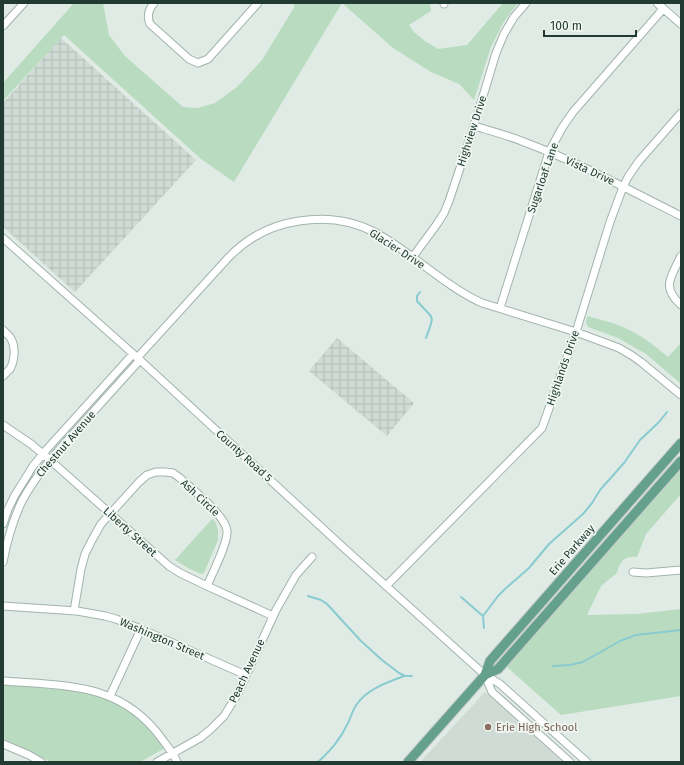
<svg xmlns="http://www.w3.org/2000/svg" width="684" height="765" viewBox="0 0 684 765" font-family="'Fira Sans',sans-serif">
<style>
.built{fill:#cfdbd4}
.industrial{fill:url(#industrial-grid)}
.park{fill:#b9dcc0}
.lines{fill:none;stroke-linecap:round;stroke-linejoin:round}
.stream{stroke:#89cbd0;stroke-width:2}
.minor-casing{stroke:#a3b3ac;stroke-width:9}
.major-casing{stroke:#c1c8c6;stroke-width:11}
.minor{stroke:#fff;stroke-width:7}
.major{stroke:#65a08c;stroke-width:9}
.education-dot{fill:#8d6e63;stroke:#f1f8f3;stroke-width:1.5}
.labels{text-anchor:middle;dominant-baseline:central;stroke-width:3.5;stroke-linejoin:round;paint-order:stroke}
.street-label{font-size:11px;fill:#213b32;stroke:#f1f8f3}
.education-label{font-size:11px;fill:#785e54;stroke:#f1f8f3;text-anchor:start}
</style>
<defs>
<pattern id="industrial-grid" width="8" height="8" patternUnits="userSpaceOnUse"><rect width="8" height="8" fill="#cfdbd4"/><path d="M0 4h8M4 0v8" fill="none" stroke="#b1bdb6"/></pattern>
</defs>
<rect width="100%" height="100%" fill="#e0ebe5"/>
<path class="built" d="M485,692L563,762H420Z"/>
<path class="industrial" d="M61,38L196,160L75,292L3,227V103Z
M337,338L414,403L387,436L309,371Z"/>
<path class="park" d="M74,3H103L109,35L125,56L183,107L198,108L215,103L237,87L262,60L295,6L292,3H430L431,11L409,25L414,32L425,41L438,49L467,45L503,3H518L503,23L491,47L474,100L459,84L431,72L393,48L342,3L234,182L201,159L64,35L3,101V83Z
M587,316C597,319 608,321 618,325C637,332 653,344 668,357L681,343V384L646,354L618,338L588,327L586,323Z
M681,469V494L646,534L637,557C625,555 619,562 617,573L601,586L587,615L636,614L681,609V696L561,715L507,667Z
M212,519L215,521L218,530V540L204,573L201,574L188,568L175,560Z
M3,684C33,687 66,686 95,695C116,700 137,714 152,731C157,736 160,743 165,748L140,762H51L10,742L3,739Z"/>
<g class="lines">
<path class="stream" d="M420,292L417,296V301C433,320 436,312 426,338
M308,596L321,600L327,604L361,641L382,660L399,673L405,676H412
M461,597L483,616
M484,628L483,616L498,596L505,589L529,568L549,544L583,514L592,503L600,490L624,463L640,440L659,422L667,412
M553,666L570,665L583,662L620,641L636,635L681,630
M318,762C331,750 340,740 348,723C351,717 353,709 357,704C367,689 388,682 404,676"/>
<defs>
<path id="minor" d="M154,3C148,10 147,17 150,24L189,59L198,63L208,59L258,3
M657,3L681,24
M444,4V3
M3,26L24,3
M474,126C491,131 507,135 524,142C578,162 629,190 681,216
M3,238L140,360L344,548L485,675L500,684L587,762
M681,256C671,277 661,287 681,305
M412,258L437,224L444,213L449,201L474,126L496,53L504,34L514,17L526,3
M500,308L549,152L562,128L573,112L663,9
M3,330C5,332 8,335 10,337C16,346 15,360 10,369C8,371 5,374 3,376
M137,358L228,258C247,238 272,225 299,221C325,217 352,220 376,233C413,253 443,285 482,303L576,332L619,348L631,355L641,362L681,395
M3,425L31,444L50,460L169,566L180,573L207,586L273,616
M3,524L8,509L15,495L33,466L47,449L133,354
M3,562C7,541 13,520 22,501C36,475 55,454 74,433C96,409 118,384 140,360
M633,572L646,573L681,570
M386,586L542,428L576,332L610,222L623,187L628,177L639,161L681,113
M3,606L77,611L105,616L116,619L141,629L246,675
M74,611L81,569L85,554L92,540L101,524L139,482L147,475L156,472H165L173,473L180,478C192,489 226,516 227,531C228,543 212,574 207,586
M485,675L492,692L570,762
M3,681C66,686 121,682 162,739C167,746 174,754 177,762
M110,696L141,629
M3,744L29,755L41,762
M157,762L200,738L211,729L224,716L237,695L276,610L296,575L312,557"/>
<path id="major" d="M485,675L498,669L681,461
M408,762L485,675L490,661L681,443"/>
</defs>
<use href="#minor" class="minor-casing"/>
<use href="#major" class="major-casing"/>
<use href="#minor" class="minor"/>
<use href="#major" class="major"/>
</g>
<circle class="education-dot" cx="488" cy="727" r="4"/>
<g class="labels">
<g class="street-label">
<text transform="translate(472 131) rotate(-72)">Highview Drive</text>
<text transform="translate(590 171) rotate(25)">Vista Drive</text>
<text transform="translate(543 178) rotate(-71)">Sugarloaf Lane</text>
<text transform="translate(397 249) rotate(33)">Glacier Drive</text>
<text transform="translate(563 368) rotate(-71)">Highlands Drive</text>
<text transform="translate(66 444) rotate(-49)">Chestnut Avenue</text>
<text transform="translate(244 456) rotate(42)">County Road 5</text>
<text transform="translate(200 498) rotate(43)">Ash Circle</text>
<text transform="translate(130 532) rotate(42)">Liberty Street</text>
<text transform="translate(572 550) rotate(-49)">Erie Parkway</text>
<text transform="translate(162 639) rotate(23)">Washington Street</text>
<text transform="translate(247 671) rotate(-65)">Peach Avenue</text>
</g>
<g class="education-label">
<text x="496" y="727">Erie High School</text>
</g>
</g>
<rect width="684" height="765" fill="none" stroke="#213b32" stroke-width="8"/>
<path d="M544 30v6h92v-6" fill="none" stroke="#213b32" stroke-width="2"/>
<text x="550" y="30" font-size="12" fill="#213b32" stroke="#f1f8f3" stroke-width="3" paint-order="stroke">100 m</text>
</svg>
